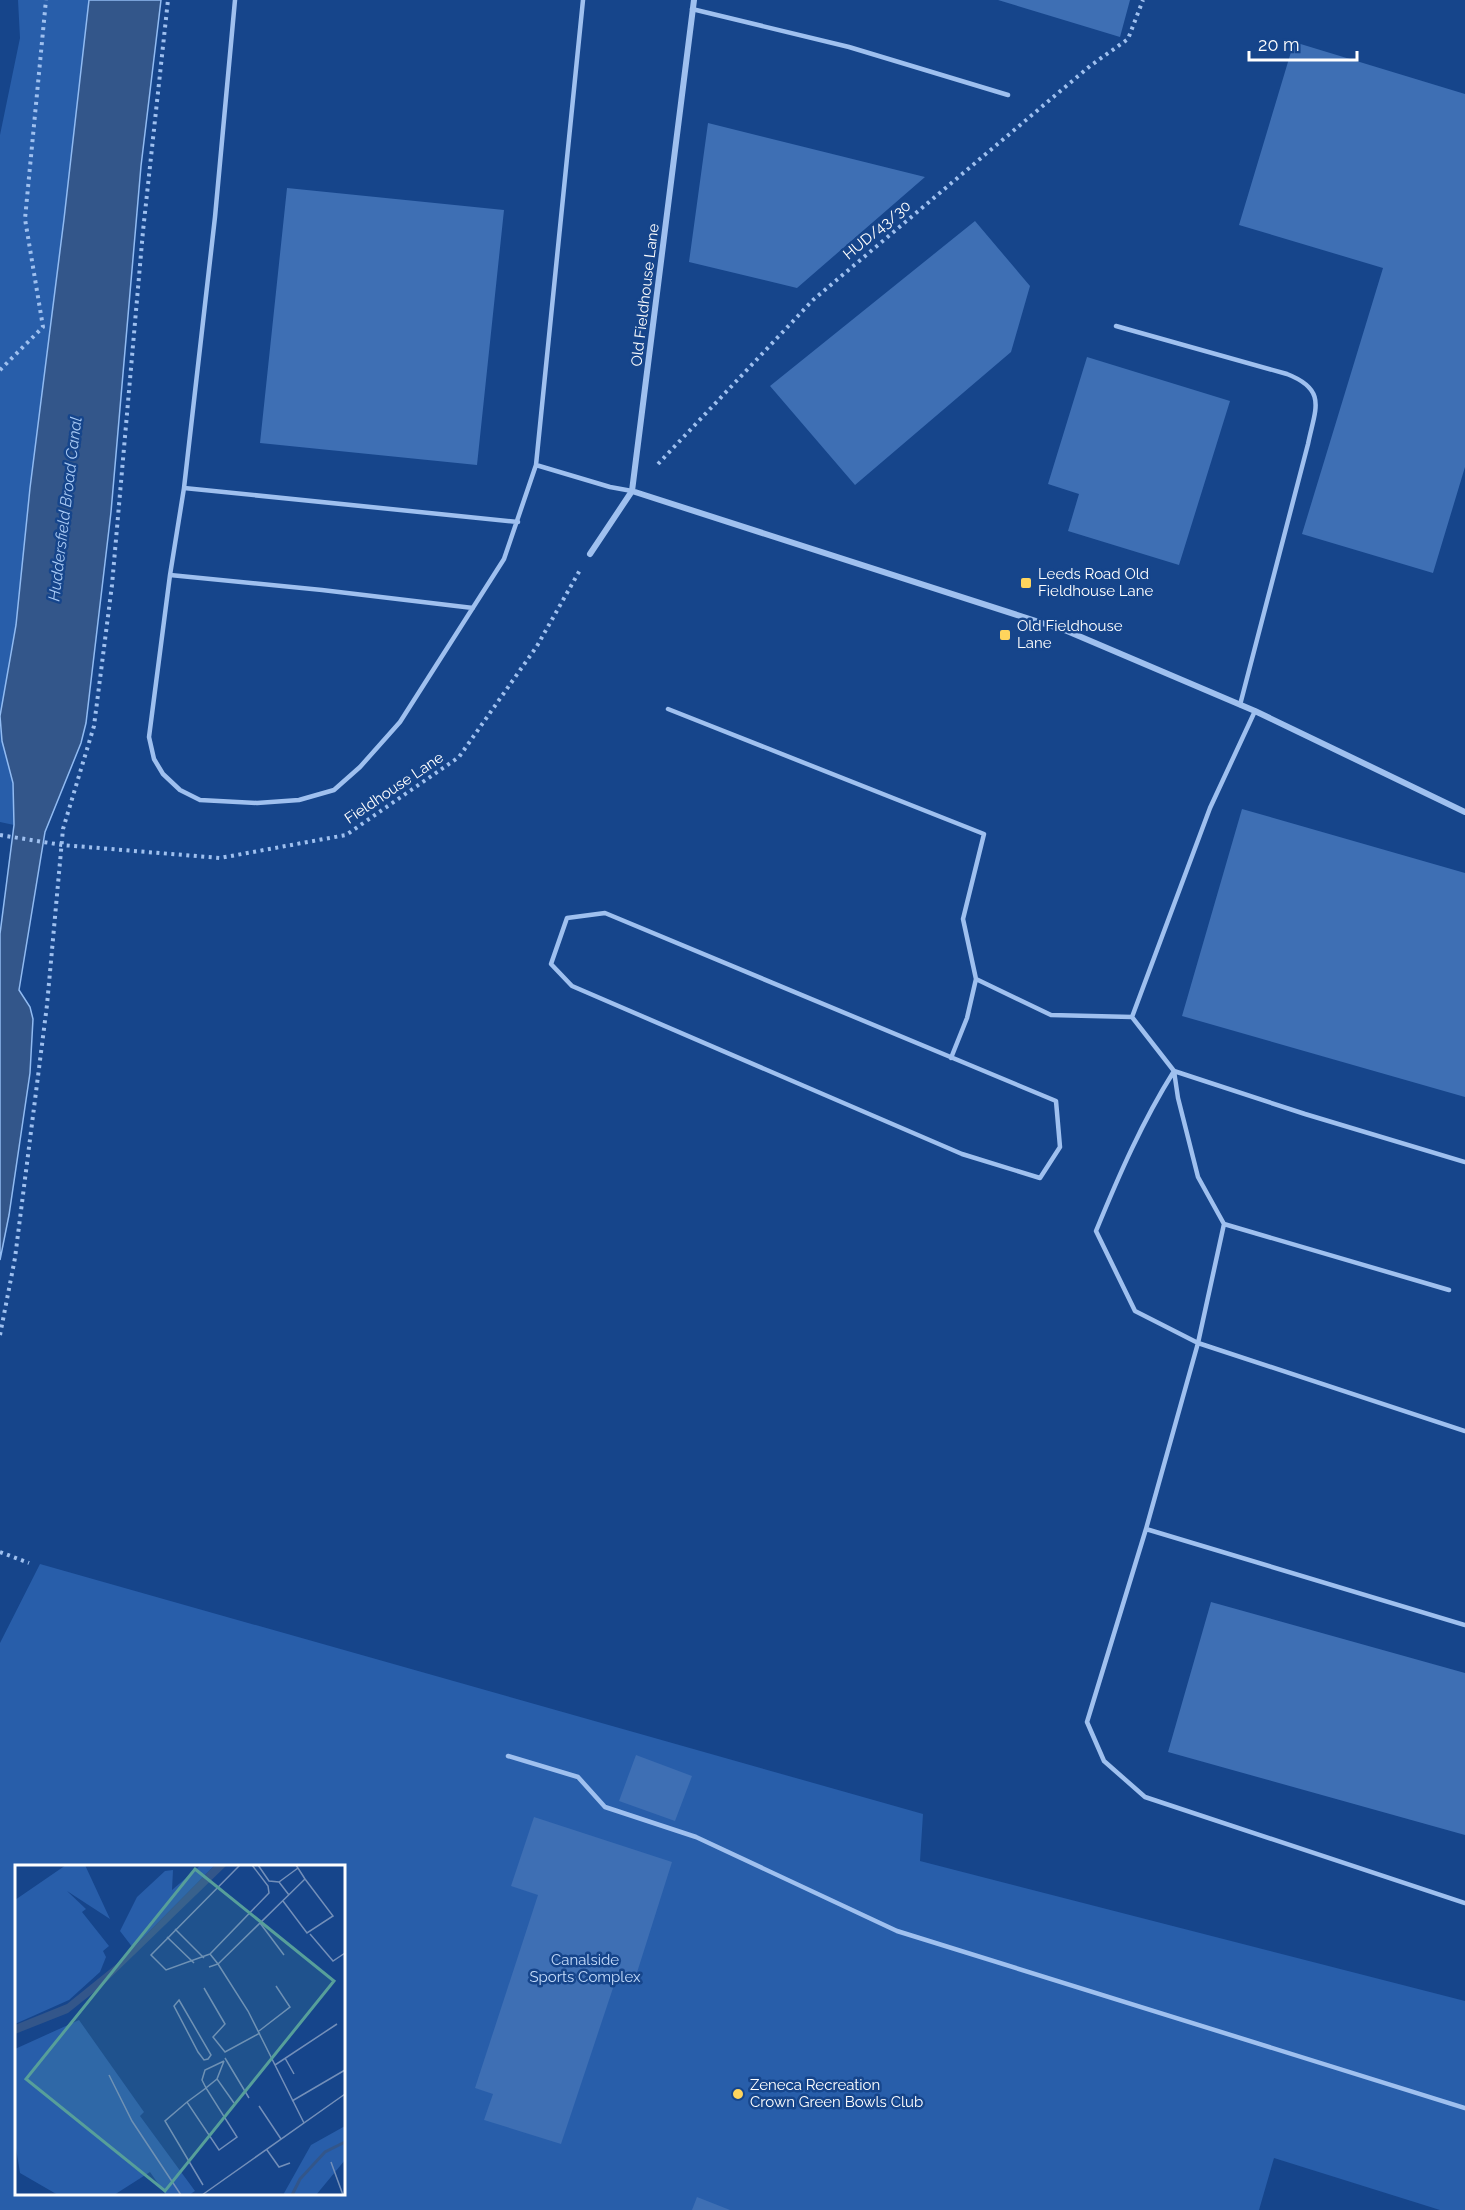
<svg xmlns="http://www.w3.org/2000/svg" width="1465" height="2210" viewBox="0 0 1465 2210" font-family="Raleway,sans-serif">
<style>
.green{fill:#285eaa;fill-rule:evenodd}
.water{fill:#33568a;stroke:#91bbf2;stroke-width:1.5}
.building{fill:#3e6fb4}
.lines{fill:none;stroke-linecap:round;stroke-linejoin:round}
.path{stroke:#9fc0ef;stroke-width:4;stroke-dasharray:3 4.5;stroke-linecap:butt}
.lane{stroke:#9fc0ef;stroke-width:4.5}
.street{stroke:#9fc0ef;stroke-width:6}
.poi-dot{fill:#ffd55d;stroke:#16458b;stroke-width:2}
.labels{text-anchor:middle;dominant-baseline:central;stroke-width:5;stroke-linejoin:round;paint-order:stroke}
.street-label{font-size:15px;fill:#fff;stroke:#16458b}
.poi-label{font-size:15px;fill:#fff;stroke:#16458b;text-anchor:start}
.park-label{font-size:15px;fill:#c5dcfb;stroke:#16458b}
.water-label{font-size:16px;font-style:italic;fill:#aacbf6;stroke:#16458b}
.inset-river{fill:none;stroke:#33568a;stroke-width:3}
.inset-road{fill:none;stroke:#738fb9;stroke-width:1.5}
.view{fill:#579f9a;fill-opacity:0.15;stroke:#579f9a;stroke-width:3}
.inset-edge{fill:none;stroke:#fff;stroke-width:3}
</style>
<rect width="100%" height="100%" fill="#16458b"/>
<path class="green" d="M18,0H89L64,219L30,488L16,625L9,660L2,741L13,783L14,825L0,822V135L20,38Z
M40,1564L923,1814L920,1861L1465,2001V2210H1440L1274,2158L1259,2210H0V1643ZM16,1866H344V2194H16Z"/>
<path class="water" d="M89,0H161L141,166L111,512L86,723L81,743L45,832L19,990L30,1007L33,1019L30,1073L9,1215L0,1260V934L14,825L13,783L2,741L0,716L16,625L30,488L64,219Z"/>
<path class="building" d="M998,0H1130L1120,37Z
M1294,42L1465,94V467L1433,573L1302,534L1383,268L1239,225Z
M708,123L925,177L797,288L689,262Z
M287,188L504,210L477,465L260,443Z
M975,221L1030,286L1011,352L855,485L770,386Z
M1087,357L1230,401L1179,565L1068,531L1079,494L1048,484Z
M1242,809L1465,873V1097L1182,1016Z
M1211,1602L1465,1673V1835L1168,1752Z
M636,1755L692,1776L675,1821L619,1801Z
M534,1817L672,1862L634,1982L617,1976L561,2144L484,2120L493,2094L475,2088L538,1895L511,1886Z
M697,2197L730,2210H692Z"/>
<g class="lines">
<path class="path" d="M0,370L43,327L25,219L46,0
M658,464L813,300L1090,66L1128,39L1143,0
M0,835L62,845L220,858L346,835L459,757L537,646L580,570
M0,1335L15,1258L47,1005L63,829L94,726L112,585L143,231L168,0
M0,1552L29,1563"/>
<path class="lane" d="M235,0L215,217L184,488L170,575L149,737L154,759L163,774L180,790L200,800L257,803L299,800L334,790L360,767L400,722L504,559L536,465
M583,0L536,465L610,487L632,491
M692,9L849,47L1008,95
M1116,326L1287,374C1328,390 1315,409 1308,444L1240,705
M184,488L518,522
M170,575L322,590L473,608
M668,709L984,834L963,919L976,979L1051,1015L1132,1017L1210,808L1255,711
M605,913L1056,1101L1060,1147L1040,1178L962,1154L572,986L551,964L567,918Z
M1132,1017L1174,1071L1305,1114L1465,1162
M951,1058L967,1018L976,979
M1174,1071L1178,1098L1198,1177L1224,1224L1449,1290
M1224,1224L1198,1343L1465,1431
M1146,1529L1198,1343L1135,1311L1096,1231C1119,1175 1142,1122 1174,1071
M1465,1625L1146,1529L1087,1722L1104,1761L1145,1797L1465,1903
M508,1756L578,1777L605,1807L696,1837L897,1931L1465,2108"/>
<path class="street" d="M694,0L632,491L1067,631L1255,711L1465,812
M590,554L632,491"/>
</g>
<g class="poi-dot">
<rect x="1020" y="577" width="12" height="12" rx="3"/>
<rect x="999" y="629" width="12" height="12" rx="3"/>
<circle cx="738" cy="2094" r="6"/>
</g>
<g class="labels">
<g class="street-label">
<text transform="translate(877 230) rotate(-40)">HUD/43/30</text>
<text transform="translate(645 295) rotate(-83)">Old Fieldhouse Lane</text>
<text transform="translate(394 788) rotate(-34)">Fieldhouse Lane</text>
</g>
<g class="poi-label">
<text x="1038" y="574">Leeds Road Old<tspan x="1038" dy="17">Fieldhouse Lane</tspan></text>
<text x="1017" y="626">Old Fieldhouse<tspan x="1017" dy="17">Lane</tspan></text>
<text x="750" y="2085">Zeneca Recreation<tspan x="750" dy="17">Crown Green Bowls Club</tspan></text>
</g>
<g class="park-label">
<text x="585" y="1960">Canalside<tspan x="585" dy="17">Sports Complex</tspan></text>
</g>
<g class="water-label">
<text transform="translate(65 509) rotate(-83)">Huddersfield Broad Canal</text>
</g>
</g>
<g transform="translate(15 1865)">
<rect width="330" height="330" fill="#16458b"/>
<path d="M51,0H70L95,54L52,26L71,44L67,47L94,81L88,86L91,92L85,107L54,135L0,159V35ZM186,0H200L118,83L105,66L122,32L150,6L158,5L157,25ZM64,155L129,247L125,251L180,326L174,330H151L135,307L99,330H43L5,308L0,277V184ZM330,261V295L301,330H268L296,280Z" fill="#285eaa"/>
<path d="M200,0H212L88,120L53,148L0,169V160L52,139L104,97Z" fill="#33568a"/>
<path class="inset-river" d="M277,330L285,314L310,287L330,277"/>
<path class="inset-road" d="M243,0L254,16L264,17L274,30M281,0L290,14L203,99L233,146L289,258M264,17L283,3M268,36L292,68L318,51L290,14M245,58L269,90M160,64L189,93M295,69L318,96L330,88M152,72L179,98M195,89L151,105L136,90L225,0M194,102L203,99L195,89L254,28L253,21L237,0M189,123L210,159L198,172L210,187L245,168M164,135L196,190L193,194L189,195L183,187L159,141ZM244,166L275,142L261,121M210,193L234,233M270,193L279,209M209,196L202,214L219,238M260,200L322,159M94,210L117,256L166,330M277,236L330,205M172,237L191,223L187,215L190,205L209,196M244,241L266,274M252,285L264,302L275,298M316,297L328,330M188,320L150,256L172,237L204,285L222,272L191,223L202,214M187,330L330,229"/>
<path class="view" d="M180,4L319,116L150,326L11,214Z"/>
<rect width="330" height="330" class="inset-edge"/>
</g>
<path d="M1249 51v9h108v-9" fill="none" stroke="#ffffff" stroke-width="3"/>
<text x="1258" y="51" font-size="18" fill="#ffffff" stroke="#16458b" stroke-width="4.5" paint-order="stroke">20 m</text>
</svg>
